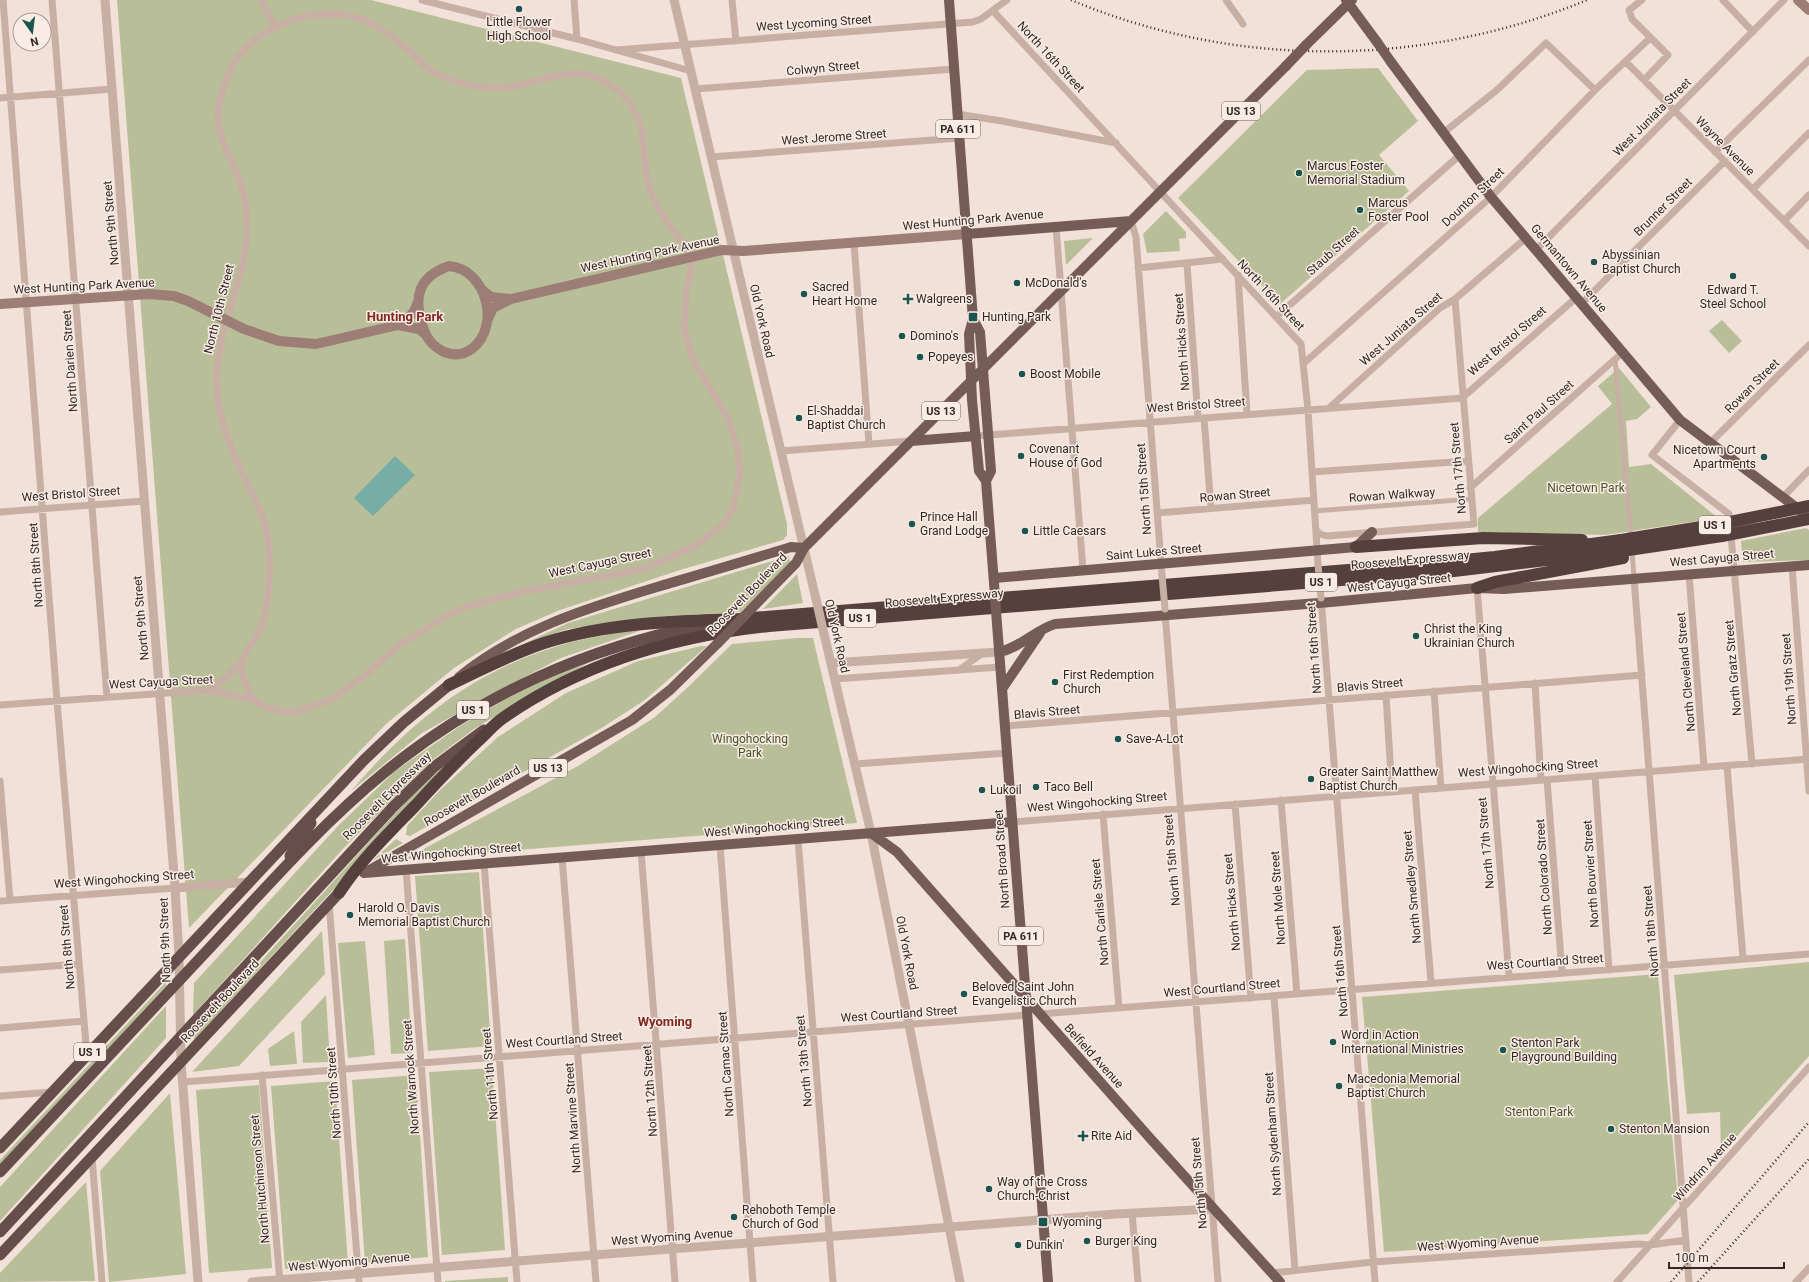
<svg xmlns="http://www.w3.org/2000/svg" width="1809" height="1282" viewBox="0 0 1809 1282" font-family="Roboto,sans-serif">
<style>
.green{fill:#b8bf98}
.water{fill:#77ada7}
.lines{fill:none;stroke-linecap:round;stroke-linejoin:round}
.pedestrian{stroke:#c8afa4;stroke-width:5}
.minor{stroke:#c8afa4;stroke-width:7}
.tertiary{stroke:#c8afa4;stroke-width:9}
.secondary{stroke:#9c7e76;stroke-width:10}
.primary{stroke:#765c57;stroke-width:10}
.trunk{stroke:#664e4a;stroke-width:11}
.motorway{stroke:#55403d;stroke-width:12}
.rail{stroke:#342826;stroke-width:2.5;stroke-dasharray:1 3;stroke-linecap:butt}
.minor-bridge{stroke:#c8afa4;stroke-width:7}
.tertiary-bridge{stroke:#c8afa4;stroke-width:9}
.primary-bridge{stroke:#765c57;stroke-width:10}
.motorway-bridge{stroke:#55403d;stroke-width:12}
.poi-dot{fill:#1c544f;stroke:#f9ece4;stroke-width:1.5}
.labels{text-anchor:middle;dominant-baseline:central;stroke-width:3;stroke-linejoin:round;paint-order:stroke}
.shield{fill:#f9ece4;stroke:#6f635f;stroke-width:1}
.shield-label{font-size:11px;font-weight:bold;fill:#342826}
.poi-label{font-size:12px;fill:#342826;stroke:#f9ece4;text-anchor:start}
.street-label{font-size:12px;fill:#342826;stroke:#f9ece4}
.park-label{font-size:12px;fill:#49522a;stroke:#f9ece4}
.neighbourhood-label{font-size:13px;font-weight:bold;fill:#822820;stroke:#f9ece4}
</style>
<rect width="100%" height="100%" fill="#f1e1d8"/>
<path class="green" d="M117,0H371L681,78L787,524V535L783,540L680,570L560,610L516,629L454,668L386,724L189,928Z
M1378,68L1418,121L1379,155L1409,191L1280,304L1178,198L1307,70Z
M1166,211L1186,232V238L1179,239L1180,251L1147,253L1143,234Z
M1093,238L1066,265L1064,241Z
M1722,320L1742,341L1729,353L1709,331Z
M1619,368L1651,407L1637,419L1626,421L1629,467L1651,464L1718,518L1605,535L1478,532V518L1612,404L1598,386Z
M1806,528L1809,530V560L1743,562L1741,541Z
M789,556L790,563L740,612L666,616L568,629L519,646L568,623Z
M797,574L803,603L763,609Z
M642,630L561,658L494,693L422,733L351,791C365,775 379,759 395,744C466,676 544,639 642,630Z
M797,638H813L857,823L405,859L578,766L655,717L687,688L732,644Z
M701,646H707L645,700L600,729L410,836L406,835L407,826L440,790L498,737L566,693L638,661Z
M595,659L527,697L474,729L431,761L342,850L193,1015L194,983L338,826L395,771L463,724L530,685Z
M471,745L319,905L194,1040V1035L420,786Z
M396,839L403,843L372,861Z
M479,872L491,1046L428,1051L415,876Z
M322,931L325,974L239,1066L192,1072Z
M405,939L412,1053L391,1054L384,941Z
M365,941L375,1055L348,1058L338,943Z
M1809,962V1056L1721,1154L1720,1112L1687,1114L1674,975Z
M1658,974L1678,1200L1648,1234L1384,1252L1362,997Z
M166,982V986L0,1165V1160Z
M326,995L330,1062L303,1063L301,1022Z
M166,1006V1038L0,1221V1187Z
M294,1031L297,1064L270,1066L268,1049Z
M492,1068L505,1250L442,1255L429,1072Z
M416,1075L428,1257L365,1263L352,1080Z
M335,1081L348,1264L285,1269L271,1086Z
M259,1085L272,1268L209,1273L196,1090Z
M170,1093L186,1274L109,1282L100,1171Z
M86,1182L95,1281L0,1282V1273Z
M508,1277V1282H445V1281Z"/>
<path class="water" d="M395,456L415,475L373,516L354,498Z"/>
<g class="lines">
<path class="pedestrian" d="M1615,359L1631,538
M1314,511L1471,499
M1632,550L1634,578"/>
<path class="minor" d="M3,0L57,701L87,1056
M52,0L107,697
M261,0L275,26
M422,0L577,39L691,71
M574,0L577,39
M732,0L736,41
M1226,0L1243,24
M1642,0L1629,10L1632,19L1668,55L1644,80
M1723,0L1753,32
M993,11L1301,344L1308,410L1318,564
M616,50L973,22L981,19L1007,0
M1626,62L1809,246
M695,89L954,69
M0,98L112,89
M957,114L1002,121L1116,143
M1443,133L1497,90L1546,43L1595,90
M1715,152L1809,60
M711,157L959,138
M1753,189L1809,133
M1131,221L1136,237L1162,575
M1784,221L1809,195
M1056,227L1083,570
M854,243L869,444
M1536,250L1784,0
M1187,264L1198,418
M1138,268L1223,259
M1238,275L1247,414
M1582,303L1725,161
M1276,317L1460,155
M1303,364L1491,197L1595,90L1650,38
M1329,408L1440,308L1455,299L1526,238
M1204,418L1211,508
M1680,420L1652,455L1729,514L1752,764
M976,436L1462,398L1577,297
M1711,442L1809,345
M781,451L911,441
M1312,472L1468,461
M1470,488L1622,353
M1783,497L1809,470
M0,512L144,501
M1157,513L1314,500
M1316,530L1320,534L1327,536L1474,524L1455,299
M1792,566L1809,791
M1689,574L1704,767
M1634,578L1689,1282
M1477,588L1509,976
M1321,598L1375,1282
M1165,612L1218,1282
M959,670L983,653
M835,679L1000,667
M1535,683L1541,780
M209,690L228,676L242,662
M1434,691L1441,788
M1386,695L1392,792
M0,705L209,690L254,700L264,707L289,713L308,708L332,699L364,676L398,646L450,614L472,605L521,592L643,569L693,547L722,526L733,509L740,472L738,450L728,418L694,362L684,327L686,294L693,256C677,234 656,212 649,186C642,160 647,128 631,105C627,98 620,92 613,87C577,59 547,82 509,87C483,89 456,84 434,72C425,67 417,58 410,51C394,38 380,27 362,19C356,17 349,16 343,15C303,10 260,27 236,60C231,67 228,76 225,84C221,93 218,104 218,115C218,135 227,152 235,169C243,185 246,202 247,219C250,276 213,329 217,389C219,421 232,452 246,481C254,498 264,515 267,534C271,559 270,606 260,630C255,641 243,652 242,664C240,676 248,689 254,700
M1005,726L1642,675
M855,764L1007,753
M1727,766L1743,958
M1595,776L1609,970
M1547,780L1562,972
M0,781L10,900
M1415,790L1431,982
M1281,800L1297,994
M1235,804L1251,998
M1103,814L1119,1008
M1012,822L1809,759
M798,839L833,1282
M720,845L753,1282
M641,851L675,1282
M562,857L596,1282
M484,863L517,1282
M406,869L438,1282
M0,901L175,888
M329,903L359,1282
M0,970L79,964
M1274,996L1295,1270
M1040,1014L1809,954
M0,1028L84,1021
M262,1075L280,1282
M183,1082L1027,1015
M0,1096L52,1092
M92,1157L102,1282
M1132,1213L1138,1282
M1272,1273L1373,1262L1638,1244L1650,1245L1686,1240
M1617,1282L1809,1067
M1796,1282L1809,1268"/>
<path class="tertiary" d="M105,0L175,888L179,956L181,1062L198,1282
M674,0L816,599
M824,634L871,833L960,1282
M831,663L999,652
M175,888L249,882
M252,1282L1116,1214L1213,1209"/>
<path class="secondary" d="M1798,0L1809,10
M449,266C486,269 501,325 473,348C464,355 454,356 444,352C434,347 426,338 423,327C413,297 418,277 449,266Z
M482,290L491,297L511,299
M0,304L149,294L174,296L188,301L244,329L279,341L316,344L398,325L419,329L426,335
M488,319L493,308L511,299L722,250L743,251L967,234
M398,325C407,319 414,315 417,304"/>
<path class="primary" d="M949,0L973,319L980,332L991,471L986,481L994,583
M1346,0L1377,42
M1306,45L1352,0
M1391,62L1491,197L1680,420L1809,517
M967,234L1131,221
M973,319L969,334L972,400L979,471L986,481
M911,441L976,436
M994,578L1356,547L1372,532
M752,608L796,563L804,548L1286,66
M997,624L1048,1282
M999,652C1020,648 1035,630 1055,624L1331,602L1477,588L1504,589L1809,565
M459,677C516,630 587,608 657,587C701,574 746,561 791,547L804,548
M1002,689L1040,633
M871,833L897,852L1149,1137L1280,1282
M366,872L632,720L670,690L718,643
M364,873L1012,822"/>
<path class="trunk" d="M290,856L311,823
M0,1148L364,760L404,722L449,685
M0,1172C68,1100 136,1027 204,954C262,892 319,826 385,772C481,694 586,648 706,624
M0,1232L394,806L434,767L484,730
M0,1255L339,893"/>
<path class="motorway" d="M1356,547L1483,538L1582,540
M1477,588L1495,582L1623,558
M449,685C480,670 511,654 544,643C607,623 673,621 739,619L1411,565L1495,557L1621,540
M339,893C360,861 388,834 415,806C435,784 456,762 478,741C486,734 494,724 503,718C582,663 674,636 769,626L1454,571L1622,551"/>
<path class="rail" d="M1071,0C1235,69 1423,68 1587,0
M1671,1282L1809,1122
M1698,1282L1809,1159"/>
<path class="minor-bridge" d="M1318,564L1321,598
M1162,575L1165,609"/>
<path class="tertiary-bridge" d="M816,599L824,634"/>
<path class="primary-bridge" d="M1377,42L1391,62
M1286,66L1306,45
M994,583L997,624
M718,643L752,608"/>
<path class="motorway-bridge" d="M1621,540L1720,524L1809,506
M1622,551L1722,536L1809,519"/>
</g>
<g class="poi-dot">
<circle cx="519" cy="9" r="4"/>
<circle cx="1299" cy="173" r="4"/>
<circle cx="1360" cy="210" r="4"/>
<circle cx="1594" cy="262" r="4"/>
<circle cx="1733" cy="276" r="4"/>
<circle cx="1017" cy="283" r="4"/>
<circle cx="804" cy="294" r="4"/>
<path d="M906 293h4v4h4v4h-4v4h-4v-4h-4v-4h4z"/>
<rect x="968" y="312" width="10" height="10" rx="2"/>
<circle cx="902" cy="336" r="4"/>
<circle cx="920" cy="357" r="4"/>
<circle cx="1022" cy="374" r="4"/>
<circle cx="799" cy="418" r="4"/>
<circle cx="1021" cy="456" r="4"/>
<circle cx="1764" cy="457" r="4"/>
<circle cx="912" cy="524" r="4"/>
<circle cx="1025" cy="531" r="4"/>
<circle cx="1416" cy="636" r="4"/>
<circle cx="1055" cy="682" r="4"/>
<circle cx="1118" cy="739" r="4"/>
<circle cx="1311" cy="779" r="4"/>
<circle cx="1036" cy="787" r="4"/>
<circle cx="982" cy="790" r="4"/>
<circle cx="350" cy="915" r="4"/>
<circle cx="964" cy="994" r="4"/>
<circle cx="1333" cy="1042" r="4"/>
<circle cx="1503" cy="1050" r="4"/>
<circle cx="1339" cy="1086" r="4"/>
<circle cx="1611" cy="1129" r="4"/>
<path d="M1081 1130h4v4h4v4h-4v4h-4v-4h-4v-4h4z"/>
<circle cx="989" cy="1189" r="4"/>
<circle cx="734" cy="1217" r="4"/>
<rect x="1038" y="1217" width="10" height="10" rx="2"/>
<circle cx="1087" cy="1241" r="4"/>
<circle cx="1018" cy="1245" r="4"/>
</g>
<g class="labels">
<g class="shield">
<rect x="1222" y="102" width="38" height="18" rx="3"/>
<rect x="936" y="120" width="44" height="18" rx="3"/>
<rect x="922" y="402" width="38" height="18" rx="3"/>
<rect x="1699" y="516" width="32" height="18" rx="3"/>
<rect x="1305" y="573" width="32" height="18" rx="3"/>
<rect x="844" y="609" width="32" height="18" rx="3"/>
<rect x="457" y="701" width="32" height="18" rx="3"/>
<rect x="529" y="759" width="38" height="18" rx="3"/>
<rect x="999" y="927" width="44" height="18" rx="3"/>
<rect x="74" y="1043" width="32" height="18" rx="3"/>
</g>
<g class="shield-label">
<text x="1241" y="111">US 13</text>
<text x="958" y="129">PA 611</text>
<text x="941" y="411">US 13</text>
<text x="1715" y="525">US 1</text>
<text x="1321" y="582">US 1</text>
<text x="860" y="618">US 1</text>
<text x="473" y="710">US 1</text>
<text x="548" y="768">US 13</text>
<text x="1021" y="936">PA 611</text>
<text x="90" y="1052">US 1</text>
</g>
<g class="poi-label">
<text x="519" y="22" text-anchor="middle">Little Flower<tspan x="519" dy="14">High School</tspan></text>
<text x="1307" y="166">Marcus Foster<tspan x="1307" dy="14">Memorial Stadium</tspan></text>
<text x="1368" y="203">Marcus<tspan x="1368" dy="14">Foster Pool</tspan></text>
<text x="1602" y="255">Abyssinian<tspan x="1602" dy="14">Baptist Church</tspan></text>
<text x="1025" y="283">McDonald's</text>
<text x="812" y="287">Sacred<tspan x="812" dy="14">Heart Home</tspan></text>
<text x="1733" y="290" text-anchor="middle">Edward T.<tspan x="1733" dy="14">Steel School</tspan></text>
<text x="916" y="299">Walgreens</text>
<text x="982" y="317">Hunting Park</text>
<text x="910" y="336">Domino's</text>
<text x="928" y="357">Popeyes</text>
<text x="1030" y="374">Boost Mobile</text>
<text x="807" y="411">El-Shaddai<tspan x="807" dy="14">Baptist Church</tspan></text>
<text x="1029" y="449">Covenant<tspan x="1029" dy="14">House of God</tspan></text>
<text x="1756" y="450" text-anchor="end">Nicetown Court<tspan x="1756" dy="14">Apartments</tspan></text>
<text x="920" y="517">Prince Hall<tspan x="920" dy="14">Grand Lodge</tspan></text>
<text x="1033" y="531">Little Caesars</text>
<text x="1424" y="629">Christ the King<tspan x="1424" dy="14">Ukrainian Church</tspan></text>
<text x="1063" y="675">First Redemption<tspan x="1063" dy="14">Church</tspan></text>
<text x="1126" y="739">Save-A-Lot</text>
<text x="1319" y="772">Greater Saint Matthew<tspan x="1319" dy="14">Baptist Church</tspan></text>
<text x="1044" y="787">Taco Bell</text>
<text x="990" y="790">Lukoil</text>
<text x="358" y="908">Harold O. Davis<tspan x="358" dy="14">Memorial Baptist Church</tspan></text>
<text x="972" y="987">Beloved Saint John<tspan x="972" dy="14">Evangelistic Church</tspan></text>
<text x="1341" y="1035">Word in Action<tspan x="1341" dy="14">International Ministries</tspan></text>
<text x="1511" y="1043">Stenton Park<tspan x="1511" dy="14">Playground Building</tspan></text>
<text x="1347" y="1079">Macedonia Memorial<tspan x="1347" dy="14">Baptist Church</tspan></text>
<text x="1619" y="1129">Stenton Mansion</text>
<text x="1091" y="1136">Rite Aid</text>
<text x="997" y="1182">Way of the Cross<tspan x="997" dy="14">Church-Christ</tspan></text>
<text x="742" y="1210">Rehoboth Temple<tspan x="742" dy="14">Church of God</tspan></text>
<text x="1052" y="1222">Wyoming</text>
<text x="1095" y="1241">Burger King</text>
<text x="1026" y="1245">Dunkin'</text>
</g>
<g class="street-label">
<text transform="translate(814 23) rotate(-4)">West Lycoming Street</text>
<text transform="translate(1051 57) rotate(47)">North 16th Street</text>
<text transform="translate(823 68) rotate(-5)">Colwyn Street</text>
<text transform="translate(1652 117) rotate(-45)">West Juniata Street</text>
<text transform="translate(834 137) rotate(-4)">West Jerome Street</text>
<text transform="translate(1725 146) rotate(45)">Wayne Avenue</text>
<text transform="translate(1473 197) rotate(-43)">Dounton Street</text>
<text transform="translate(1663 207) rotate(-45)">Brunner Street</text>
<text transform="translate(973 220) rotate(-5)">West Hunting Park Avenue</text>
<text transform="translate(111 223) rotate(-95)">North 9th Street</text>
<text transform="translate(1333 251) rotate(-42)">Staub Street</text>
<text transform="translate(650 254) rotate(-12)">West Hunting Park Avenue</text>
<text transform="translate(1569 268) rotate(50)">Germantown Avenue</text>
<text transform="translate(84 286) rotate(-3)">West Hunting Park Avenue</text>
<text transform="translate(1271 295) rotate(47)">North 16th Street</text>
<text transform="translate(219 309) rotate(-76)">North 10th Street</text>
<text transform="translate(762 321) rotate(77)">Old York Road</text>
<text transform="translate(1401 329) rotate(-41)">West Juniata Street</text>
<text transform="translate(1507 341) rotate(-41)">West Bristol Street</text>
<text transform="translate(1182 342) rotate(-94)">North Hicks Street</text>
<text transform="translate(70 361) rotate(-94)">North Darien Street</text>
<text transform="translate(1752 386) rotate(-45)">Rowan Street</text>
<text transform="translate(1196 405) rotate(-4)">West Bristol Street</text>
<text transform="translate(1539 412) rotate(-42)">Saint Paul Street</text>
<text transform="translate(1458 468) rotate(-95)">North 17th Street</text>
<text transform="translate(1144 489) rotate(-94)">North 15th Street</text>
<text transform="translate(71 494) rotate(-4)">West Bristol Street</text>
<text transform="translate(1235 495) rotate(-5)">Rowan Street</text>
<text transform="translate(1392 495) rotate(-4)">Rowan Walkway</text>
<text transform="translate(1154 552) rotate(-5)">Saint Lukes Street</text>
<text transform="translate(1722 558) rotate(-5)">West Cayuga Street</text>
<text transform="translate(1410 560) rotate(-5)">Roosevelt Expressway</text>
<text transform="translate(600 563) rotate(-12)">West Cayuga Street</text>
<text transform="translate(36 565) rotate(-94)">North 8th Street</text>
<text transform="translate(1399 583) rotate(-6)">West Cayuga Street</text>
<text transform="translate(747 594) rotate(-46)">Roosevelt Boulevard</text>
<text transform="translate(944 598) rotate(-5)">Roosevelt Expressway</text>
<text transform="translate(141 618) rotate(-95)">North 9th Street</text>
<text transform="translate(837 636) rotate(77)">Old York Road</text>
<text transform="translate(1314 648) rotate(-94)">North 16th Street</text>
<text transform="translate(1733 668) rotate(-95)">North Gratz Street</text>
<text transform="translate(1686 672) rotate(-95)">North Cleveland Street</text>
<text transform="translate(1789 679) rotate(-94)">North 19th Street</text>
<text transform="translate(161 682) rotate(-3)">West Cayuga Street</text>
<text transform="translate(1370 685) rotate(-5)">Blavis Street</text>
<text transform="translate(1047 712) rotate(-5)">Blavis Street</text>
<text transform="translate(1528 768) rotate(-4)">West Wingohocking Street</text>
<text transform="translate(387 796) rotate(-45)">Roosevelt Expressway</text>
<text transform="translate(472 796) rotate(-30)">Roosevelt Boulevard</text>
<text transform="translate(1097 802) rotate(-5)">West Wingohocking Street</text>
<text transform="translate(774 827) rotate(-5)">West Wingohocking Street</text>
<text transform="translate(1486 843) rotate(-95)">North 17th Street</text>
<text transform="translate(451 853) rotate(-5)">West Wingohocking Street</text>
<text transform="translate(1002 859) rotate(-94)">North Broad Street</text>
<text transform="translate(1172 860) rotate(-95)">North 15th Street</text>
<text transform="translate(1591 874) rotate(-94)">North Bouvier Street</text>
<text transform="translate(1544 877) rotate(-94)">North Colorado Street</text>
<text transform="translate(124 879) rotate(-4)">West Wingohocking Street</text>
<text transform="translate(1412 887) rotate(-95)">North Smedley Street</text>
<text transform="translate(1278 898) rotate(-94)">North Mole Street</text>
<text transform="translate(1232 902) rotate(-95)">North Hicks Street</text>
<text transform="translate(1100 912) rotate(-95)">North Carlisle Street</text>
<text transform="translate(1651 931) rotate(-95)">North 18th Street</text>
<text transform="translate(165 940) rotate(-92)">North 9th Street</text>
<text transform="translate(67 947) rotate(-95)">North 8th Street</text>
<text transform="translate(907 953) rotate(79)">Old York Road</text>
<text transform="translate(1545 962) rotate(-4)">West Courtland Street</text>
<text transform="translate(1340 971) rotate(-95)">North 16th Street</text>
<text transform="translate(1222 988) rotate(-5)">West Courtland Street</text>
<text transform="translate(220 1001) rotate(-47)">Roosevelt Boulevard</text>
<text transform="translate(899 1014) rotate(-4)">West Courtland Street</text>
<text transform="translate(564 1040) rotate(-4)">West Courtland Street</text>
<text transform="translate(1094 1056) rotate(48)">Belfield Avenue</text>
<text transform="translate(804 1061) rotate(-95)">North 13th Street</text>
<text transform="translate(726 1064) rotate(-94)">North Camac Street</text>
<text transform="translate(490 1074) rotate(-95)">North 11th Street</text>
<text transform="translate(411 1077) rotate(-94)">North Warnock Street</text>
<text transform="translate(650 1091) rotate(-94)">North 12th Street</text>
<text transform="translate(334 1093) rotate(-94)">North 10th Street</text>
<text transform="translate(573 1118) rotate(-94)">North Marvine Street</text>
<text transform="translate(1273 1134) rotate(-94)">North Sydenham Street</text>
<text transform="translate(1705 1167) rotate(-48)">Windrim Avenue</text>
<text transform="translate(260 1179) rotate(-95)">North Hutchinson Street</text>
<text transform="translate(1199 1183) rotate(-95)">North 15th Street</text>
<text transform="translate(672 1237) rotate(-4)">West Wyoming Avenue</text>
<text transform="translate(1478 1243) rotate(-4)">West Wyoming Avenue</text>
<text transform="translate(349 1262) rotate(-5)">West Wyoming Avenue</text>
</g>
<g class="park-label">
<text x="1586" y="488">Nicetown Park</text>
<text x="750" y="739">Wingohocking<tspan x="750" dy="14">Park</tspan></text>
<text x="1539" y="1112">Stenton Park</text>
</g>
<g class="neighbourhood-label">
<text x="405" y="316">Hunting Park</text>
<text x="665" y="1021">Wyoming</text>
</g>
</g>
<g transform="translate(32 32) rotate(166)"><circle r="19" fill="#f9ece4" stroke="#aa9e98"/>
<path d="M0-3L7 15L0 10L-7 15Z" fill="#1c544f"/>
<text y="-6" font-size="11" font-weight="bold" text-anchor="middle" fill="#342826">N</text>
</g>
<path d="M1669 1262v6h115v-6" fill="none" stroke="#342826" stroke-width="2"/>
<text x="1675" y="1262" font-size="12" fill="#342826" stroke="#f9ece4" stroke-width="3" paint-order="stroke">100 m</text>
</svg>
